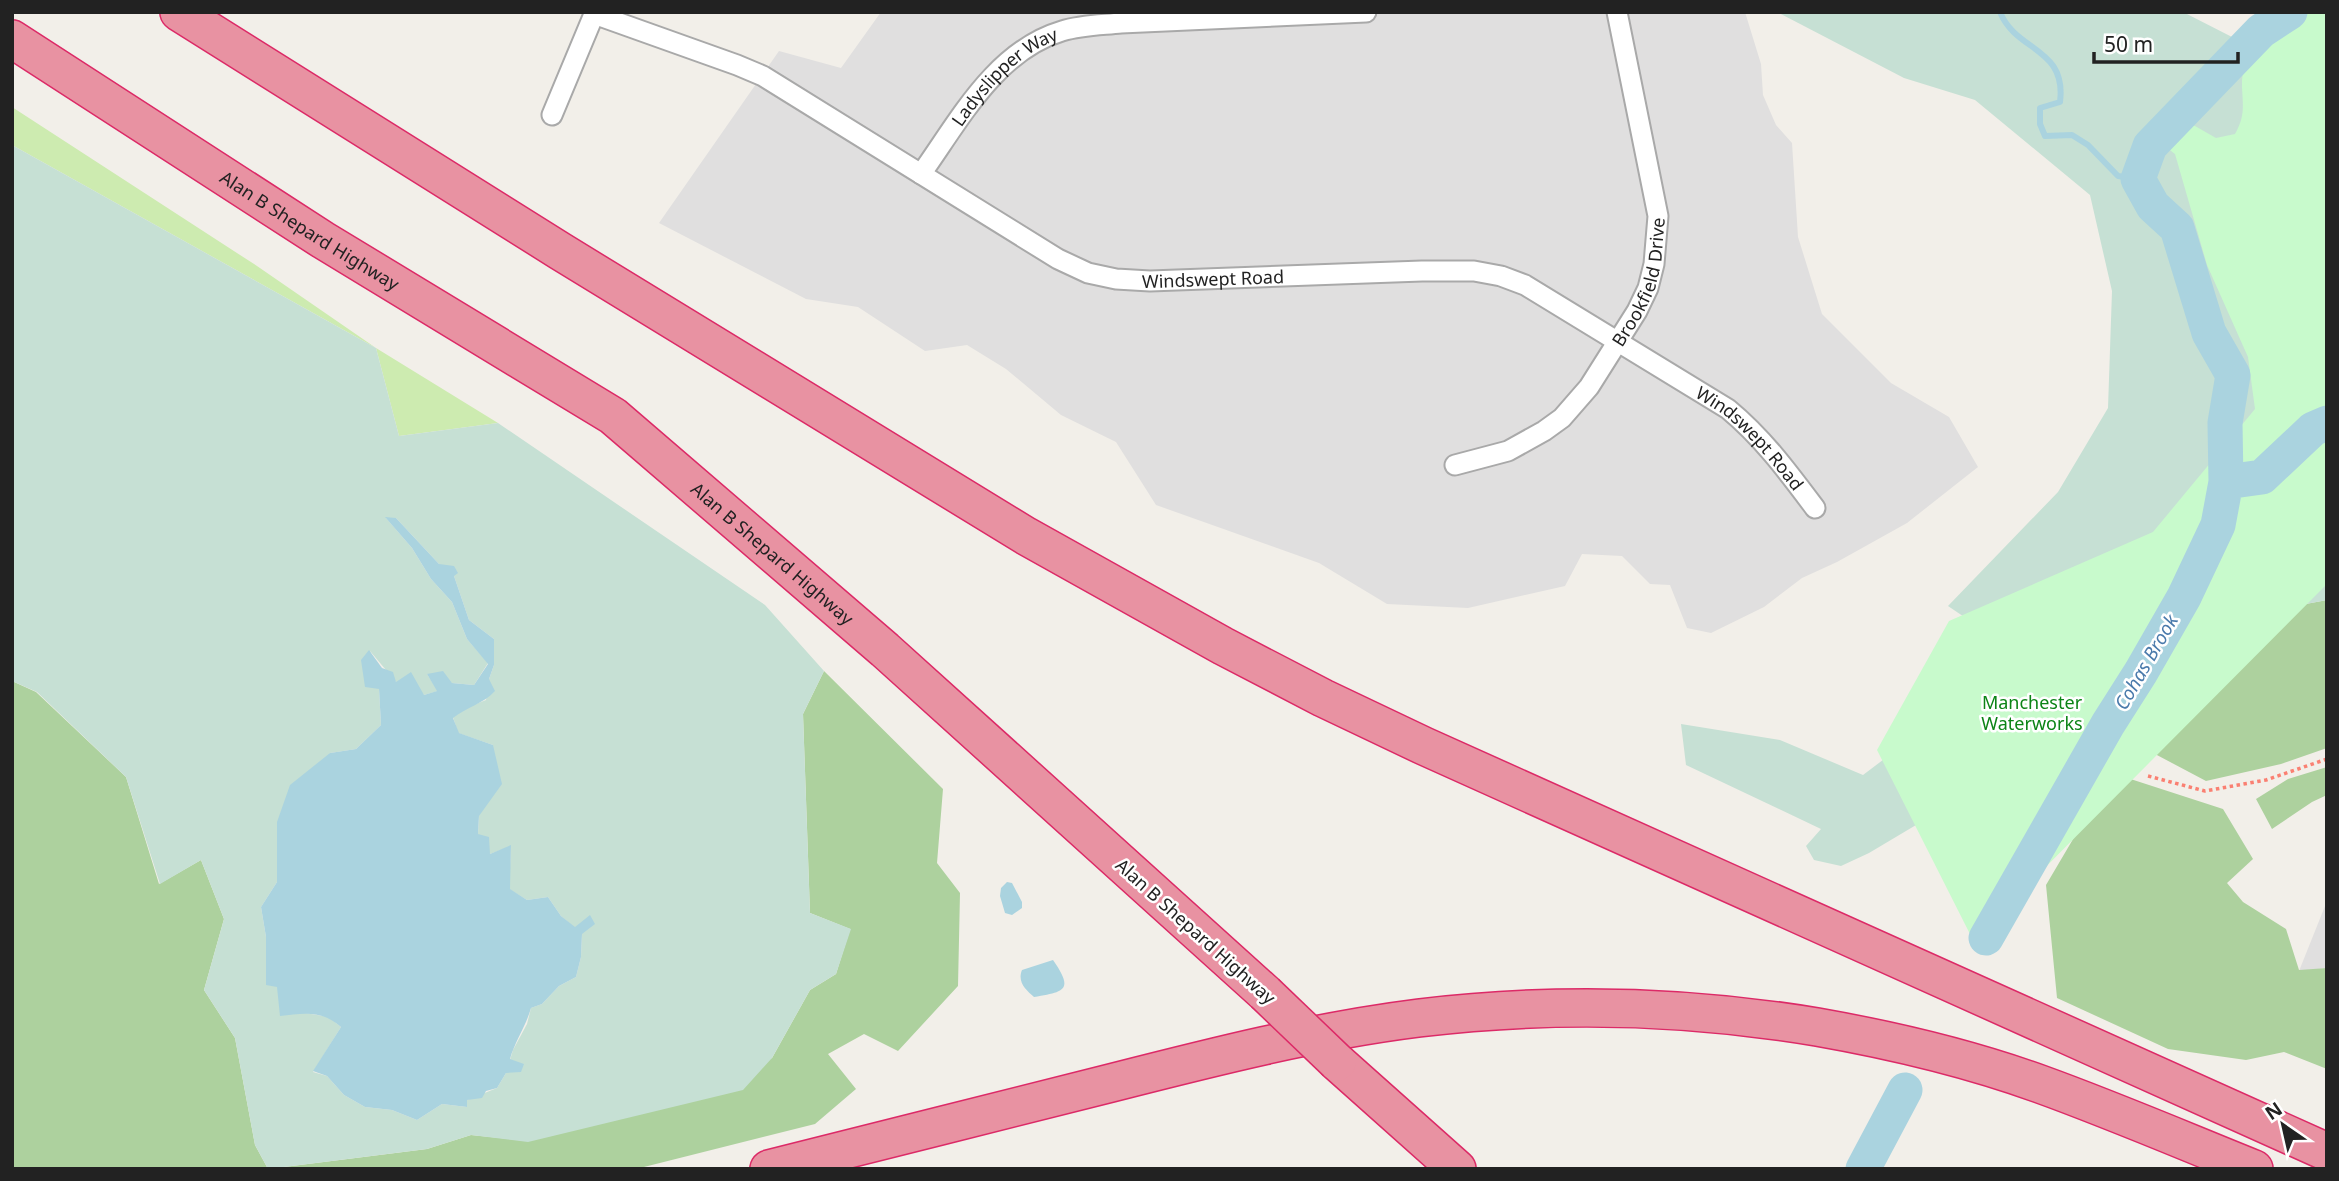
<svg xmlns="http://www.w3.org/2000/svg" width="2339" height="1181" viewBox="0 0 2339 1181" font-family="'Noto Sans',sans-serif">
<style>
.residential{fill:#e0dfdf}
.grass{fill:#cdebb0}
.forest{fill:#add19e}
.wetland{fill:#c6e0d4;fill-rule:evenodd}
.park{fill:#c8facc}
.water{fill:#aad3df}
.lines{fill:none;stroke-linecap:round;stroke-linejoin:round}
.stream{stroke:#aad3df;stroke-width:6}
.river{stroke:#aad3df;stroke-width:35}
.street-casing{stroke:#a9a9a9;stroke-width:23}
.highway-casing{stroke:#dc2a67;stroke-width:40}
.path{stroke:#fa8072;stroke-width:3.5;stroke-dasharray:3.5 3.5;stroke-linecap:butt}
.street{stroke:#fff;stroke-width:19}
.highway{stroke:#e892a2;stroke-width:37}
.highway-bridge-casing{stroke:#dc2a67;stroke-width:40;stroke-linecap:butt}
.highway-bridge{stroke:#e892a2;stroke-width:37}
.labels{text-anchor:middle;dominant-baseline:central;stroke-width:5;stroke-linejoin:round;paint-order:stroke}
.street-label{font-size:18px;fill:#222;stroke:#fff}
.park-label{font-size:18px;fill:#0c8416;stroke:#fff}
.water-label{font-size:19px;font-style:italic;fill:#4a7aab;stroke:#fff}
</style>
<rect width="100%" height="100%" fill="#f2efe9"/>
<path class="residential" d="M881,12H1745L1761,64L1763,95L1776,125L1792,143L1798,237L1822,314L1891,383L1949,417L1978,467L1907,523L1837,562L1802,578L1764,607L1711,633L1687,628L1670,585L1650,584L1622,556L1582,554L1565,586L1468,608L1387,604L1319,563L1156,505L1116,442L1061,415L1006,369L967,345L925,351L858,307L806,299L659,223L779,51L841,68Z
M2327,901V968L2299,971Z"/>
<path class="grass" d="M12,107L257,266L376,348L498,423L399,436L376,348L12,145Z"/>
<path class="forest" d="M2327,600V748L2281,764L2206,781L2138,745L2279,609Z
M824,671L943,789L937,863L960,893L958,986L898,1051L864,1034L828,1054L856,1089L815,1124L636,1169H12V940L14,937L12,681L36,692L126,777L159,884L201,860L224,919L204,990L235,1038L255,1145L268,1169L427,1149L471,1135L528,1141L772,1058L810,990L836,974L850,929L810,913L803,714Z
M2327,767V795L2312,802L2272,829L2256,799L2288,779Z
M2112,773L2223,809L2253,859L2227,883L2243,902L2286,929L2299,970L2327,968V1069L2284,1052L2246,1060L2168,1049L2057,998L2046,885Z"/>
<path class="wetland" d="M1777,12H2183L2232,37L2259,12H2327V600L2279,609L1869,853L1841,866L1814,860L1806,846L1821,829L1686,765L1681,724L1780,740L1863,775L1965,698L2028,660L1948,606L2058,492L2108,408L2112,291L2090,195L1975,100L1904,78Z
M12,145L376,348L399,436L498,423L765,605L824,671L803,714L810,913L851,929L836,974L810,990L772,1058L743,1090L528,1142L471,1135L427,1149L268,1169L255,1145L235,1038L204,990L224,919L201,860L160,884L126,777L37,692L12,681ZM386,518H396L439,564L454,576L469,620L494,639V665L489,679L486,700L468,707L453,717L458,733L493,745L479,816L478,834L490,854L511,846L509,889L527,900L548,897L561,916L582,934L581,957L576,977L559,986L542,1004L531,1008L527,1024L513,1050L506,1073L497,1088L467,1100V1107L442,1104L417,1120L392,1110L365,1107L344,1095L327,1076L313,1072L341,1027L329,1017L305,1013L277,987L266,937L261,907L277,882L330,753L356,749L381,725L379,689L370,651L396,682L424,695L438,691L427,674L452,683L474,685L488,663L467,639L452,602L431,579L412,548Z"/>
<path class="park" d="M2305,12H2327V584L1973,940L1877,750L1949,621L2153,532L2255,409L2248,357L2207,265L2175,154L2157,140L2178,120L2195,126L2216,138L2235,134C2245,116 2243,107 2242,87C2241,45 2274,32 2305,12Z"/>
<path class="water" d="M385,517L396,518L439,564L454,566L458,573L454,576L469,620L494,639V665L489,679L495,691C483,704 467,707 453,718L459,733L493,745L502,784L479,816L478,834L489,837L490,854L511,845L510,889L527,900L548,897L561,916L575,927L590,915L595,924L582,934L581,957L576,977L559,986L542,1004L531,1008C526,1026 515,1041 510,1059L524,1064L521,1072L506,1073L497,1088L486,1091L482,1098L467,1100V1107L442,1104L417,1120L392,1110L365,1107L344,1095L327,1076L313,1071L341,1027C322,1010 304,1013 280,1016L277,987L266,985V937L261,907L277,882V822L290,785L330,753L356,749L381,725L379,689L365,687L361,660L369,650L382,668L393,672L396,682L411,672L424,695L437,691L427,674L443,671L452,683L474,685L488,664L467,639L452,602L431,579L412,548Z
M1007,882L1012,883L1022,902V908L1012,915L1005,913L1000,896L1001,888Z
M1053,960C1074,990 1065,992 1034,997C1026,990 1017,982 1022,970Z"/>
<g class="lines">
<path class="stream" d="M2000,12C2016,52 2067,47 2060,102L2040,108V124L2045,136L2072,135L2088,145L2118,176L2138,179"/>
<path class="river" d="M2226,482L2262,477L2313,429L2327,423
M1986,938L2108,724L2141,672L2184,597L2218,525L2226,482L2225,423L2233,375L2209,333L2177,228L2153,206L2138,179L2150,146L2261,31L2290,12
M1863,1169L1905,1090"/>
<defs>
<g id="street">
<path id="s1" d="M594,14L737,65L763,76L1058,259L1088,273L1116,279L1150,281L1422,271H1474L1501,276L1525,285L1728,409C1763,438 1788,472 1815,508"/>
<path d="M552,115L595,12"/>
<path id="s2" d="M921,174C959,121 995,51 1062,31C1081,25 1102,25 1121,23L1366,12"/>
<path id="s3" d="M1455,465L1508,451L1544,431L1562,418L1589,387L1637,311L1648,288L1654,264L1658,216L1617,12"/>
</g>
<g id="highway">
<path d="M179,12L560,251L1026,536L1223,646L1323,698L1424,746L2327,1152"/>
<path id="s4" d="M12,39L323,240L613,416L885,650L1265,993"/>
<path d="M1337,1062L1457,1169"/>
<path d="M769,1169C883,1141 997,1111 1111,1083C1213,1057 1315,1031 1419,1018C1552,1002 1685,1005 1817,1027C1891,1040 1968,1058 2040,1084C2112,1110 2182,1140 2254,1169"/>
</g>
</defs>
<use href="#street" class="street-casing"/>
<use href="#highway" class="highway-casing"/>
<path class="path" d="M2148,776L2205,791L2266,780L2327,759"/>
<use href="#street" class="street"/>
<use href="#highway" class="highway"/>
<defs>
<path id="highway-bridge" d="M1265,993L1337,1062"/>
</defs>
<use href="#highway-bridge" class="highway-bridge-casing"/>
<use href="#highway-bridge" class="highway-bridge"/>
</g>
<g class="labels">
<g class="street-label">
<text stroke="none"><textPath href="#s2" startOffset="130">Ladyslipper Way</textPath></text>
<text stroke="none"><textPath href="#s4" startOffset="354">Alan B Shepard Highway</textPath></text>
<text stroke="none"><textPath href="#s1" startOffset="686">Windswept Road</textPath></text>
<text stroke="none"><textPath href="#s3" startOffset="278">Brookfield Drive</textPath></text>
<text stroke="none"><textPath href="#s1" startOffset="1274">Windswept Road</textPath></text>
<text stroke="none"><textPath href="#s4" startOffset="920">Alan B Shepard Highway</textPath></text>
<text transform="translate(1196 931) rotate(42)">Alan B Shepard Highway</text>
</g>
<g class="park-label">
<text x="2032" y="702">Manchester<tspan x="2032" dy="21">Waterworks</tspan></text>
</g>
<g class="water-label">
<text transform="translate(2146 662) rotate(-60)">Cohas Brook</text>
</g>
</g>
<rect width="2339" height="1181" fill="none" stroke="#222222" stroke-width="28"/>
<g transform="translate(2283 1125) rotate(326)" stroke="#ffffff" stroke-width="5" paint-order="stroke">
<path d="M0-5L12 26L0 18L-12 26Z" fill="#222222"/>
<text y="-10" font-size="19" font-weight="bold" text-anchor="middle" fill="#222222">N</text>
</g>
<path d="M2094 52v10h144v-10" fill="none" stroke="#222222" stroke-width="3.5"/>
<text x="2104" y="52" font-size="21" fill="#222222" stroke="#ffffff" stroke-width="5" paint-order="stroke">50 m</text>
</svg>
